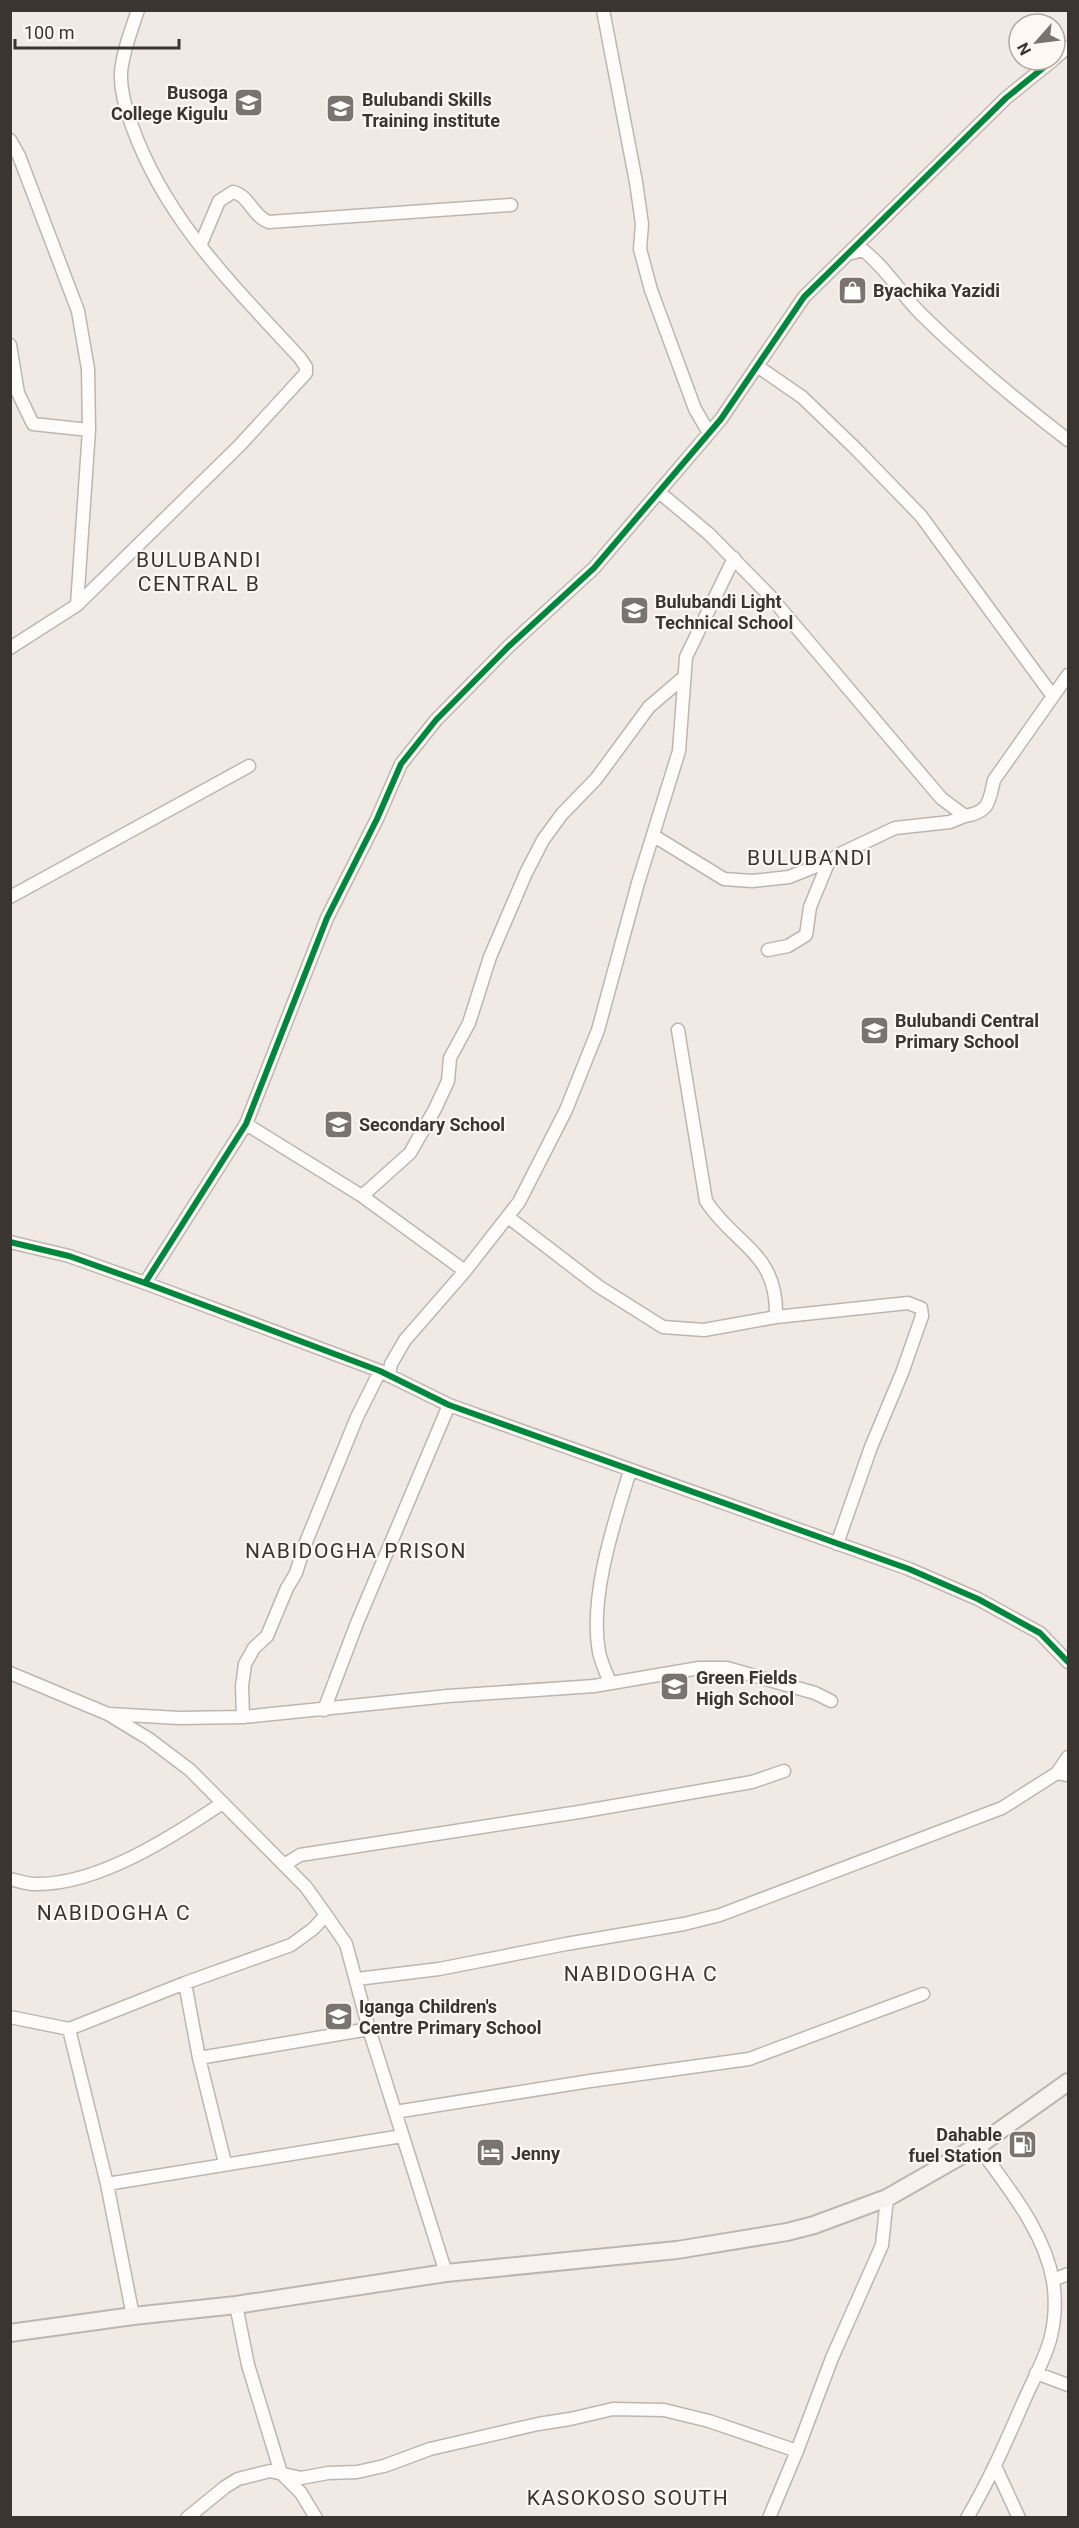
<svg xmlns="http://www.w3.org/2000/svg" width="1079" height="2528" viewBox="0 0 1079 2528" font-family="Roboto,sans-serif">
<style>
.lines{fill:none;stroke-linecap:round;stroke-linejoin:round}
.street-casing{stroke:#bcb6b1;stroke-width:15}
.secondary-casing{stroke:#bcb6b1;stroke-width:20}
.street{stroke:#fdfcfb;stroke-width:12}
.secondary{stroke:#f7f2f0;stroke-width:16}
.cycleway-casing{stroke:#fff7f1;stroke-width:10}
.cycleway{stroke:#00873e;stroke-width:6}
.labels{text-anchor:middle;dominant-baseline:central;stroke-width:4.5;stroke-linejoin:round;paint-order:stroke}
.poi-label{font-size:18px;font-weight:bold;fill:#3a3531;stroke:#fff7f1;text-anchor:start}
.quarter-label{font-size:21px;letter-spacing:1.5px;fill:#3a3531;stroke:#fff7f1}
</style>
<rect width="100%" height="100%" fill="#f1eae4"/>
<g class="lines">
<defs>
<path id="street" d="M603,10L636,182L642,224L640,249L651,290L695,409L709,433
M1055,58L1068,47
M10,140L19,156L78,311L88,369L89,430L77,605
M200,246L219,201L233,192C249,195 253,217 269,222L511,205
M848,254L863,250C888,270 900,293 922,315C968,360 1017,401 1068,440
M10,345L18,393L33,424L89,430
M757,366L802,397L856,449L921,516L1052,695
M659,492L709,534L769,595L941,798L965,816C990,812 989,801 994,780L1068,675
M10,648L77,605L240,445L306,373V367L300,358C234,286 166,221 132,126C126,108 120,91 121,72C123,51 131,31 138,10
M654,836L724,879L752,881L789,877L829,861
M10,897L249,766
M768,950L788,946L806,935L810,907L829,861L842,853L895,828L950,822L965,816
M678,1030L706,1201C735,1246 778,1252 776,1317
M246,1124L362,1196L465,1271
M362,1196L410,1153L435,1109L448,1081L450,1058L469,1023L490,957L526,873L543,840L562,814L596,779L649,707L684,677
M508,1217L598,1286L663,1327L704,1330L776,1317L908,1303L921,1308L922,1316L902,1373L871,1447L837,1544
M10,1242L69,1256L145,1283L380,1371L449,1405L909,1569L978,1599L1040,1633L1068,1662
M145,1283L246,1124L327,918L377,819L401,764L436,720L508,647L594,568L721,419L804,297L1006,98L1053,60
M389,1376L391,1364L405,1340L465,1271L519,1202L566,1110L598,1030L638,883L679,751L686,657L734,558
M10,1673L108,1714L149,1739L190,1770L306,1887L326,1915L346,1944L369,2029L446,2273
M610,1682C606,1673 601,1662 599,1652C589,1597 614,1523 630,1471
M324,1710L357,1623L449,1405
M109,1714L179,1718L243,1717L448,1696L594,1686L699,1668H727L815,1693L831,1701
M243,1717L242,1686L245,1664L254,1648L267,1636L287,1588L296,1573L304,1547L357,1417L380,1371
M1057,1773L1068,1757
M284,1865L300,1855L579,1812L752,1782L784,1771
M10,1879C19,1881 29,1885 38,1884C99,1884 172,1837 221,1804
M357,1979L439,1969L566,1944L684,1924L720,1915L1002,1808L1057,1773L1068,1775
M185,1983L199,2058L225,2163
M10,2017L69,2029L185,1983L291,1945L313,1929L326,1915
M69,2029L107,2184L133,2316
M199,2058L369,2029
M395,2112L590,2081L749,2059L923,1994
M107,2184L402,2136
M1053,2280L1068,2274
M236,2305L248,2365L281,2473L301,2493L316,2518
M1036,2373L1068,2385
M995,2466L1019,2518
M187,2518L225,2487L238,2479L270,2471L301,2478L328,2473L357,2472L384,2466L430,2449L538,2424L570,2419L613,2409L664,2410L709,2421L797,2451
M769,2518L797,2451L832,2358L882,2245L887,2198
M967,2518C989,2481 1006,2442 1023,2403C1032,2382 1044,2361 1050,2340C1055,2321 1056,2300 1053,2281C1044,2230 1007,2187 978,2146"/>
<path id="secondary" d="M10,2333L133,2316L236,2305L446,2273L677,2250L787,2232L814,2225L887,2198L978,2146L1068,2082"/>
</defs>
<use href="#street" class="street-casing"/>
<use href="#secondary" class="secondary-casing"/>
<use href="#street" class="street"/>
<use href="#secondary" class="secondary"/>
<defs>
<path id="cycleway" d="M10,1242L69,1256L145,1283L380,1371L449,1405L909,1569L978,1599L1040,1633L1068,1662
M145,1283L246,1124L327,918L377,819L401,764L436,720L508,647L594,568L721,419L804,297L1006,98L1053,60"/>
</defs>
<use href="#cycleway" class="cycleway-casing"/>
<use href="#cycleway" class="cycleway"/>
</g>
<defs>
<symbol id="school-square" viewBox="-11 -11 22 22"><rect x="-9" y="-9" width="18" height="18" rx="4" fill="#7a7470" stroke="#fff7f1"/><path d="M0-5L7-2L0 1L-7-2ZM-4 1L0 2.5L4 1V4Q0 6-4 4Z" fill="#fff"/></symbol>
<symbol id="university-square" viewBox="-11 -11 22 22"><rect x="-9" y="-9" width="18" height="18" rx="4" fill="#7a7470" stroke="#fff7f1"/><path d="M0-5L7-2L0 1L-7-2ZM-4 1L0 2.5L4 1V4Q0 6-4 4Z" fill="#fff"/></symbol>
<symbol id="shop-square" viewBox="-11 -11 22 22"><rect x="-9" y="-9" width="18" height="18" rx="4" fill="#7a7470" stroke="#fff7f1"/><path d="M-5-2.5h2.3a2.7 3.5 0 0 1 5.4 0H5L5.5 6h-11ZM-1.5-2.5h3a1.5 2.3 0 0 0-3 0Z" fill="#fff"/></symbol>
<symbol id="fuel-square" viewBox="-11 -11 22 22"><rect x="-9" y="-9" width="18" height="18" rx="4" fill="#7a7470" stroke="#fff7f1"/><path d="M-5.5-6h7V0h2V4h1.3V-2.5L3-4.5l.8-.8L6-3V5H2.5V1h-1V6h-7ZM-4.2-4.7v3.2H.2V-4.7Z" fill="#fff"/></symbol>
<symbol id="hotel-square" viewBox="-11 -11 22 22"><rect x="-9" y="-9" width="18" height="18" rx="4" fill="#7a7470" stroke="#fff7f1"/><path d="M-6-4.5h1.5V1H6V5H4.5V3h-9V5H-6ZM-4 0a1.8 1.8 0 1 1 3.6 0ZM.5 0V-2.5h3Q6-2.5 6 0Z" fill="#fff"/></symbol>
</defs>
<g fill-rule="evenodd">
<use href="#school-square" x="232" y="86" width="33" height="33"/>
<use href="#university-square" x="324" y="92" width="33" height="33"/>
<use href="#shop-square" x="836" y="274" width="33" height="33"/>
<use href="#school-square" x="618" y="594" width="33" height="33"/>
<use href="#school-square" x="858" y="1014" width="33" height="33"/>
<use href="#school-square" x="322" y="1108" width="33" height="33"/>
<use href="#school-square" x="658" y="1670" width="33" height="33"/>
<use href="#school-square" x="322" y="2000" width="33" height="33"/>
<use href="#fuel-square" x="1006" y="2128" width="33" height="33"/>
<use href="#hotel-square" x="474" y="2136" width="33" height="33"/>
</g>
<g class="labels">
<g class="poi-label">
<text x="228" y="92" text-anchor="end">Busoga<tspan x="228" dy="21">College Kigulu</tspan></text>
<text x="362" y="99">Bulubandi Skills<tspan x="362" dy="21">Training institute</tspan></text>
<text x="873" y="290">Byachika Yazidi</text>
<text x="655" y="601">Bulubandi Light<tspan x="655" dy="21">Technical School</tspan></text>
<text x="895" y="1020">Bulubandi Central<tspan x="895" dy="21">Primary School</tspan></text>
<text x="359" y="1124">Secondary School</text>
<text x="696" y="1677">Green Fields<tspan x="696" dy="21">High School</tspan></text>
<text x="359" y="2006">Iganga Children's<tspan x="359" dy="21">Centre Primary School</tspan></text>
<text x="1002" y="2134" text-anchor="end">Dahable<tspan x="1002" dy="21">fuel Station</tspan></text>
<text x="511" y="2153">Jenny</text>
</g>
<g class="quarter-label">
<text x="199" y="560">BULUBANDI<tspan x="199" dy="24">CENTRAL B</tspan></text>
<text x="810" y="858">BULUBANDI</text>
<text x="356" y="1551">NABIDOGHA PRISON</text>
<text x="114" y="1913">NABIDOGHA C</text>
<text x="641" y="1974">NABIDOGHA C</text>
<text x="628" y="2498">KASOKOSO SOUTH</text>
</g>
</g>
<rect width="1079" height="2528" fill="none" stroke="#3a3531" stroke-width="24"/>
<g transform="translate(1037 42) rotate(242)"><circle r="28" fill="#fff7f1" stroke="#b0a9a4" stroke-width="1.5"/>
<path d="M0-4.5L10 22L0 15L-10 22Z" fill="#7a7470"/>
<text y="-9" font-size="16" font-weight="bold" text-anchor="middle" fill="#3a3531">N</text>
</g>
<path d="M15 39v9h164v-9" fill="none" stroke="#3a3531" stroke-width="3"/>
<text x="24" y="39" font-size="18" fill="#3a3531" stroke="#fff7f1" stroke-width="4.5" paint-order="stroke">100 m</text>
</svg>
